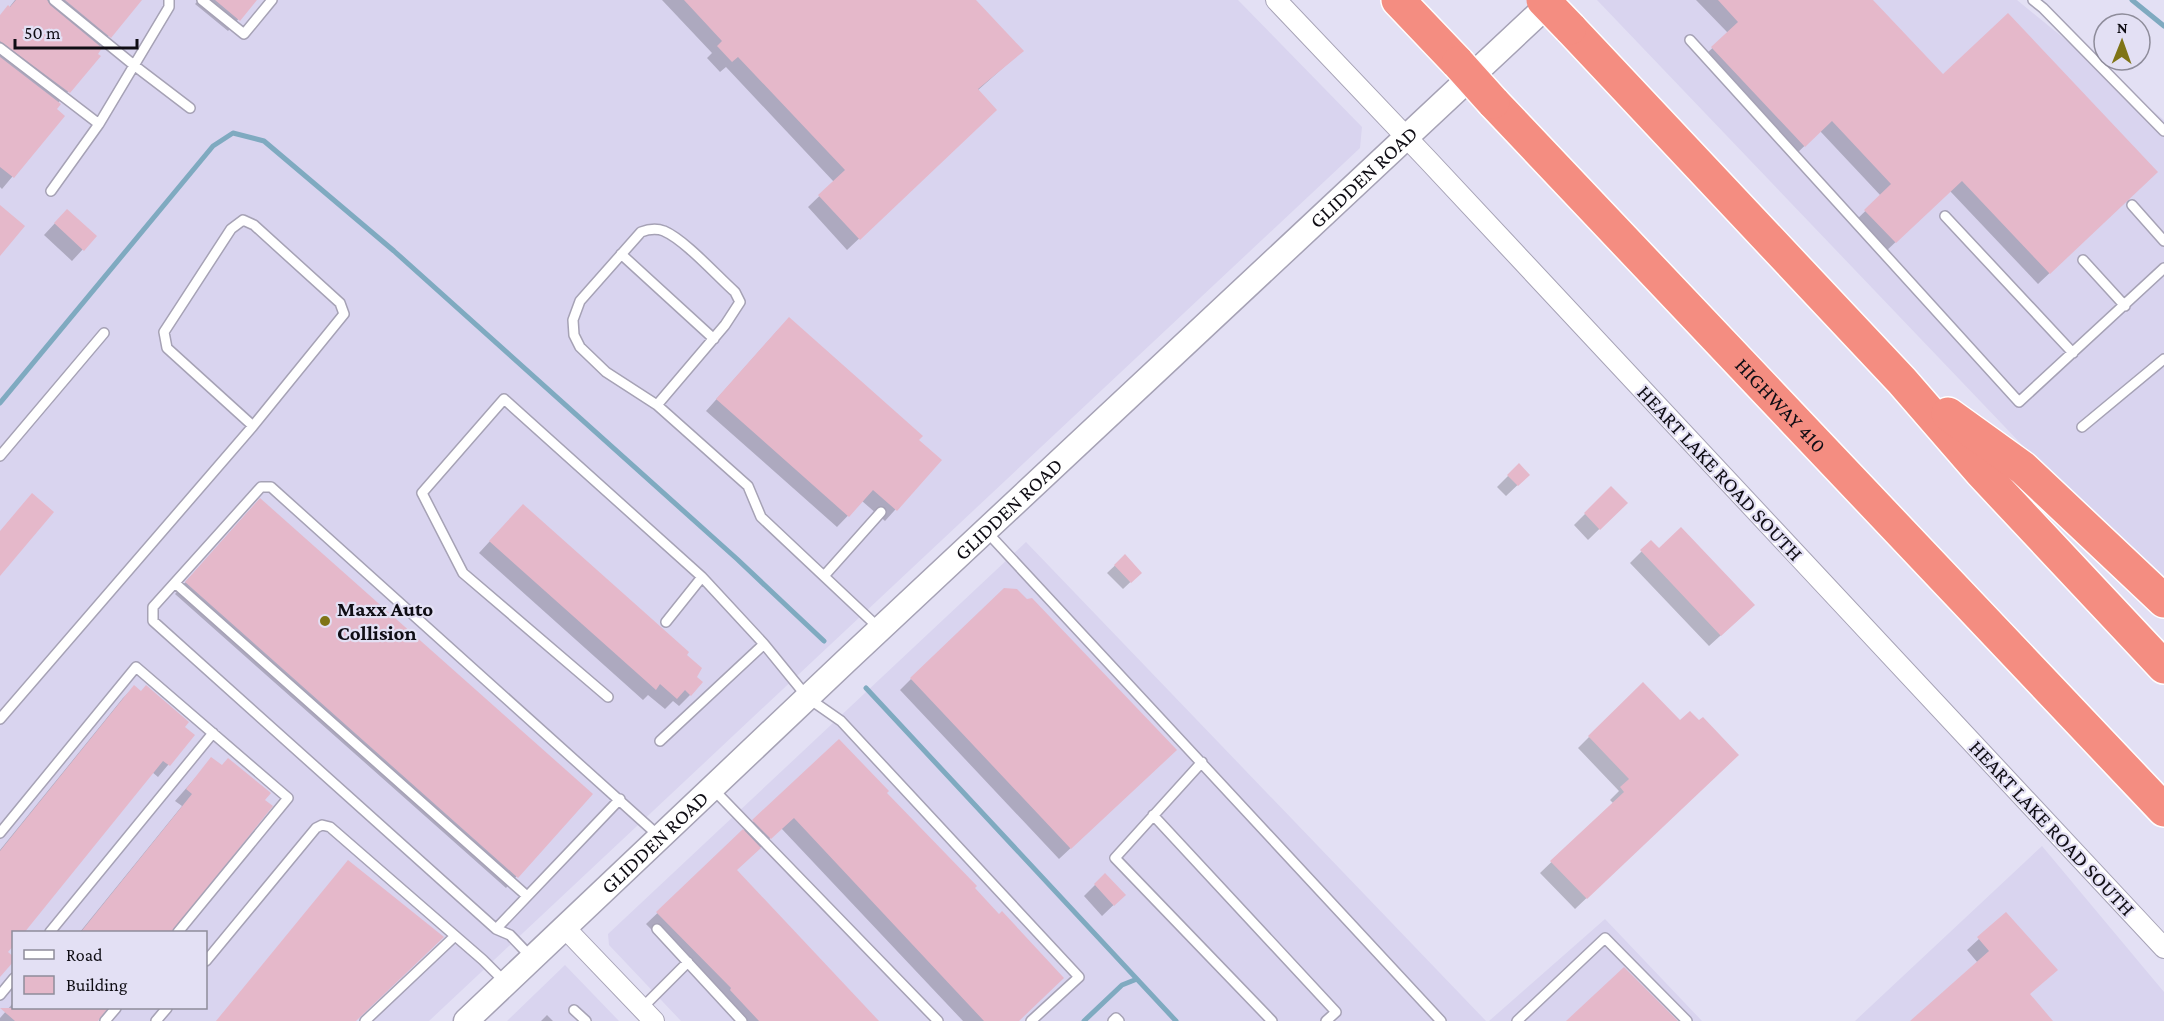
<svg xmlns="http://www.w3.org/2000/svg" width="2164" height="1021" viewBox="0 0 2164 1021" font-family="'Crimson Pro',serif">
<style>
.built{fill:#d9d4ef;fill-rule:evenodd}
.shadow{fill:#0003}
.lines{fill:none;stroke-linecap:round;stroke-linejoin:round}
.stream{stroke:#7faac0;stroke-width:5}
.building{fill:#e5b8ca}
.service-casing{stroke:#a6a2b5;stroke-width:12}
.minor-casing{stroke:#a6a2b5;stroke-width:22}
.tertiary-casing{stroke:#a6a2b5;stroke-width:27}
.motorway-casing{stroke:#fff;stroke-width:36}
.service{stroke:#fff;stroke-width:9}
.minor{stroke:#fff;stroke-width:20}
.tertiary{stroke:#fff;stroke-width:24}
.motorway{stroke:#f48d81;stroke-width:33}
.motorway-bridge-casing{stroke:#fff;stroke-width:36;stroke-linecap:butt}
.motorway-bridge{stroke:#f48d81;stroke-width:33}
.poi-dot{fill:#7f7416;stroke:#e3e0f4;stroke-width:2}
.labels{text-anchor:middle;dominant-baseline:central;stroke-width:4.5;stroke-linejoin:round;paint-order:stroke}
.street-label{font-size:21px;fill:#0f0d14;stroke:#e3e0f4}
.poi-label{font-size:21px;font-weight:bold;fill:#0f0d14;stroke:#e3e0f4;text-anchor:start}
</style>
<rect width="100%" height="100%" fill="#e3e0f4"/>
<path class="built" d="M0,0H1238L1362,127L1360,148L429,1021H0ZM14,932H206V1008H14Z
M1597,0H2017L2164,120V576L2025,448Z
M1026,542L1486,1021H681L609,945L608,934Z
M2042,846L2164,992V1021H1855Z
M1605,919L1702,1021H1489Z
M565,965L619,1021H507Z"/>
<path class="shadow" d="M15,0H140L99,47L96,54L99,56L58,103L55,109L63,116L2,189L0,187V19Z
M199,0H255L228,31L195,4Z
M662,0H974L1022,51L977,91L983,121L847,250L808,207L834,182L726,67L720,72L707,58L712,53Z
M1696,0H1871L1943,76L2145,183L2038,284L1950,191L1884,253L1854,222L1881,196L1820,131L1793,157L1701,59L1728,33Z
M56,222L95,236L72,261L44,235Z
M778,330L917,440L940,460L885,521L862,501L837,527L706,411Z
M1519,465L1528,475L1506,496L1497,487Z
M1611,488L1626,503L1588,540L1574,525Z
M249,511L591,794L506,888L175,594Z
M512,517L685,655L695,677L690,695L679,706L673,701L665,709L648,695L643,700L479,553Z
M1651,542L1742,616L1709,646L1630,563Z
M1125,556L1140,573L1123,589L1107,573Z
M911,679L1164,761L1059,859L900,690Z
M134,687L193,735L158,777L152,772L14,932L0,975V850L123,698Z
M1589,737L1726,766L1575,909L1540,873L1613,803L1610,800L1619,791L1578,748Z
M212,759L263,800L169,932H80L182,806L175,801Z
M885,793L973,888L1017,1021H963L781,828L735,871L877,1021H737L721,1001L646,924L754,821Z
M1105,875L1124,895L1102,916L1084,896Z
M2006,914L2028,995L2051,1021H1912L1978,963L1967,950Z
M14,1002V1008H107L98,1016L97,1021H0V1018Z
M547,1015L553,1021H541Z"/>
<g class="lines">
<path class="stream" d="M2132,0L2164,26
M0,403L213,146L233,133L264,141L394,251L737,559L824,641
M866,688L1176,1021
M1084,1021L1122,985L1137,979"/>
</g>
<path class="building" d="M16,0H47L50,5L102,48L98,54L101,56L70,93L0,41V15L8,5L10,7Z
M65,0H142L111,38Z
M215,0H257L240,21Z
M684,0H976L1024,51L978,89L997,110L860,240L818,195L845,170L738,57L732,62L717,46L722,41Z
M1718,0H1873L1943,74L2008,13L2158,172L2050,274L1962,181L1896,243L1864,210L1891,184L1832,121L1805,147L1711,47L1738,22Z
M0,57L61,104L57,109L65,116L14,178L0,167Z
M0,205L25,226L0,256Z
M67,209L97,236L84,251L54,223Z
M789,317L923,436L919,440L942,460L897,511L873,490L849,517L716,399Z
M1519,463L1530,475L1518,486L1507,475Z
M1611,486L1628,503L1600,530L1584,513Z
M32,493L54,512L0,576V531Z
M260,498L593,794L518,878L185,582Z
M523,504L689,652L687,655L702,668L697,677L703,682L691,696L685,690L677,699L660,684L656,690L489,541Z
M1681,527L1755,605L1721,636L1640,550L1651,540L1659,548Z
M1125,554L1142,573L1131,583L1114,565Z
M1004,588L1017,589L1027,599L1032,598L1177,750L1071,849L910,678Z
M1643,682L1680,720L1690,711L1699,720L1703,717L1739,755L1587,899L1550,861L1624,792L1620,787L1629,779L1588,736Z
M134,685L141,691L146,685L189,722L185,727L195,735L170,766L163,761L24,933H14V945L8,952L14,957V961L0,977V851Z
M839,739L889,791L887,793L977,886L975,888L999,914L1002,911L1064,978L1019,1021H984L794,818L771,839L752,820Z
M211,757L222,765L228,758L271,793L265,800L273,806L171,933H80L192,794L186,789Z
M743,829L761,848L737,870L879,1021H759L730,990L731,988L656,912Z
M348,860L444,937L356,1021H216Z
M1105,873L1126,895L1114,906L1094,884Z
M2006,912L2058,970L2030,994L2053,1021H1910L1989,951L1977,937Z
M1624,967L1678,1021H1566Z
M0,1008H108L98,1021H15Z"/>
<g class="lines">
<defs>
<path id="service" d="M54,0L135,66L190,108
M202,0L244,34L272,0
M2033,0L2043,8L2164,131
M1690,40L2019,402L2164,268
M0,48L99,124
M51,191L99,124L169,7V0
M2132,205L2164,241
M1945,216L2073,353
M621,254L714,339
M2083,260L2125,306
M657,405L725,325L740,302L735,292C717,276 685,240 664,231C656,228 649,229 641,232L580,301L573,320L574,335L580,347L606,372L657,405L748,486L761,517L879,628
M2082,427L2164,359
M0,456L104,333
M986,531L1441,1021
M824,576L881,512
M175,583L527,896
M666,622L702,577
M608,697L463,573L422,493L504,399L702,577L764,644
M0,719L253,426L344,314L340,303L254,225L243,220L231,229L164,332L167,348L253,426
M660,741L764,644L808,698L841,721L1079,977L1031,1021
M1202,762L1115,858L1272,1021
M712,788L938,1021
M1153,815L1336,1012L1326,1021
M0,833L136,667L288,798L178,932
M496,929L620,799
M657,929L742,1021
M50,932L213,733
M531,957L510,935L496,929L153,621V607L261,487H271L659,836
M206,961L316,828L322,825L330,827L483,960L506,983
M0,995L14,978
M642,1008L688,962
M574,1010L586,1021
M105,1021L116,1008
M156,1021L167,1008
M365,1021L455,936
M1113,1021L1116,1018L1119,1021
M1517,1021L1605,938L1687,1021"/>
<path id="minor" d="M1276,0L1428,160L2164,948
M565,928L654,1021"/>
<g id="tertiary">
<path id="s1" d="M466,1021L847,660L1553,0"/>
</g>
<g id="motorway">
<path d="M1398,0L1458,63"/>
<path d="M1570,28L1902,381L1981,472L2164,667"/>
<path id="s2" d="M1493,102L2164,810"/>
<path d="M1948,414L2023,468L2164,601"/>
</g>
</defs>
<use href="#service" class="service-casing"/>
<use href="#minor" class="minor-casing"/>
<use href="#tertiary" class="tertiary-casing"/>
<use href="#motorway" class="motorway-casing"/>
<use href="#service" class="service"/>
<use href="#minor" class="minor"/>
<use href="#tertiary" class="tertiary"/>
<use href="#motorway" class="motorway"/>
<defs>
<path id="motorway-bridge" d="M1543,0L1570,28
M1458,63L1493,102"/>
</defs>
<use href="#motorway-bridge" class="motorway-bridge-casing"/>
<use href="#motorway-bridge" class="motorway-bridge"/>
</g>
<circle class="poi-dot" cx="325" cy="621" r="6"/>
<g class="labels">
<g class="street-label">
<text stroke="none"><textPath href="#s1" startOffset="1232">GLIDDEN ROAD</textPath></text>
<text stroke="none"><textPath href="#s2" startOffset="418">HIGHWAY 410</textPath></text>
<text transform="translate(1720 473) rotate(47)">HEART LAKE ROAD SOUTH</text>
<text stroke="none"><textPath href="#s1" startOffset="746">GLIDDEN ROAD</textPath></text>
<text transform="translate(2052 828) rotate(47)">HEART LAKE ROAD SOUTH</text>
<text stroke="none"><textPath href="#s1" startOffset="260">GLIDDEN ROAD</textPath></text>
</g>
<g class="poi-label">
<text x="337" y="609">Maxx Auto<tspan x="337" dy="24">Collision</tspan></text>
</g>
</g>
<rect x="12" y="931" width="195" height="78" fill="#e3e0f4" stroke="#8e8c9a" stroke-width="1.5"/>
<rect x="24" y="950" width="30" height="9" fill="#ffffff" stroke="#8e8c9a" stroke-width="1.5"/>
<text x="66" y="961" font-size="18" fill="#0f0d14">Road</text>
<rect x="24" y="976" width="30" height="18" fill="#e5b8ca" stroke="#8e8c9a" stroke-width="1.5"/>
<text x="66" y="991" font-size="18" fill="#0f0d14">Building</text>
<g transform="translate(2122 42) rotate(1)"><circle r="28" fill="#e3e0f4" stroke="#8e8c9a" stroke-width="1.5"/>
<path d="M0-4.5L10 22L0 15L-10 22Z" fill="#7f7416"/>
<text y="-9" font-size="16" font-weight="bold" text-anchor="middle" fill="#0f0d14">N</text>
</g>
<path d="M15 39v9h122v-9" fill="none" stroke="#0f0d14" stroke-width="3"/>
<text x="24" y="39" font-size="18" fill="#0f0d14" stroke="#e3e0f4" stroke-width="4.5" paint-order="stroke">50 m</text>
</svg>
